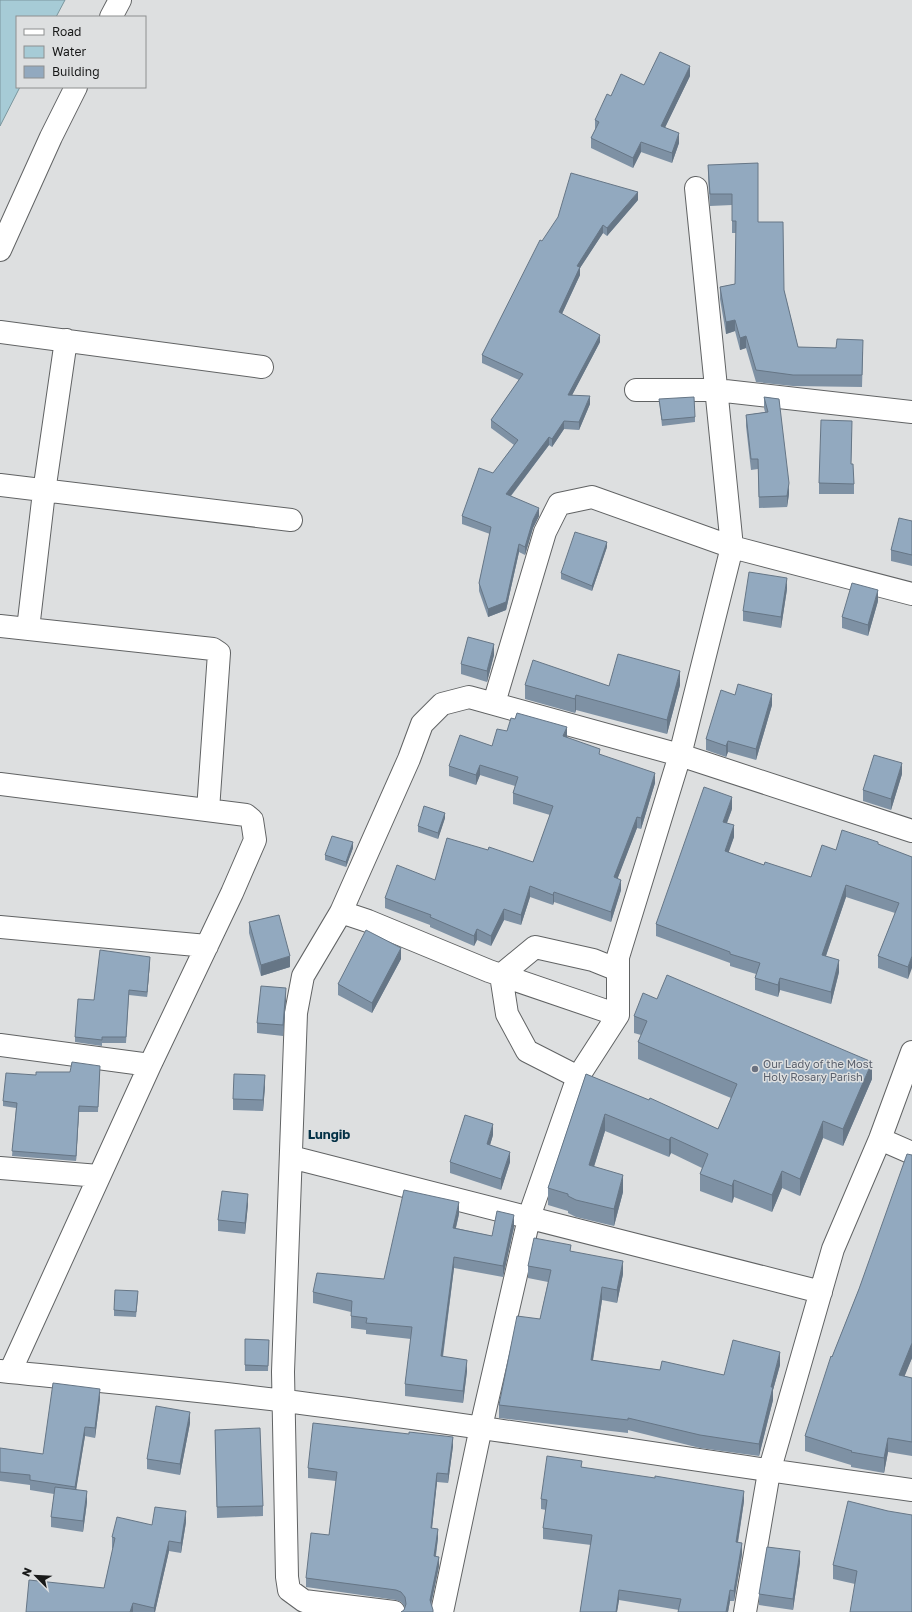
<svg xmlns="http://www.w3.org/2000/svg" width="912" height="1612" viewBox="0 0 912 1612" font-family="'Golos Text',sans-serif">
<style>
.water{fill:#a6cbd6;stroke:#7b969d}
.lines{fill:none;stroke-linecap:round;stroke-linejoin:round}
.street-casing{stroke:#616364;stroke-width:24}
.secondary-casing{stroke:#616364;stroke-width:24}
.street{stroke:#fff;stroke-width:22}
.secondary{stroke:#fff;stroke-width:22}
.wall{fill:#7e91a4}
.shaded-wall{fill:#667686}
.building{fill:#92a9bf;stroke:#667686}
.worship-dot{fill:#6b7280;stroke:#dddfe0;stroke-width:1.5}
.labels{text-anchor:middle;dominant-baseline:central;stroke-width:3;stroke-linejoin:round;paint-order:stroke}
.worship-label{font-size:11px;fill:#5b616d;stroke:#dddfe0;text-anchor:start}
.quarter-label{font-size:13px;font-weight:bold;fill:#033146;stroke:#dddfe0}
</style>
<rect width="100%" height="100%" fill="#dddfe0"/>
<path class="water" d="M0,0H65L56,17H17V87H20L0,126Z"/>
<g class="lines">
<defs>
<path id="street" d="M0,332L262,367
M636,390H716L912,412
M0,485L291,520
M0,626L213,649L219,653L208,810
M28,629L44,492L66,340
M494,703L545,532L559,504L592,497L732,547L912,594
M0,784L246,815L252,820L255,840L232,893L150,1065L10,1372
M341,912L368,921L489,971L618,1015
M0,927L207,946
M0,1045L150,1065
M578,1077L527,1051L507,1014L501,975L535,947L593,960L618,970
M880,1139L912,1153
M291,1157L821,1292
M0,1168L99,1176
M0,1371C95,1381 190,1389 285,1401C495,1427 703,1463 912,1490
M394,1612L304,1601L289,1590L287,1577L283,1372L296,1013L303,976L341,912L409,759L422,724L442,704L469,697L680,755L912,831
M442,1612L481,1427L530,1214L578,1077L618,1015V957L680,755L732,547L696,188
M745,1612L769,1472L833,1249L880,1139L912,1052"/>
<path id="secondary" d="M111,17L120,0
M0,250L51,137L76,87"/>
</defs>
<use href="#street" class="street-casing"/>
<use href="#secondary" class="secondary-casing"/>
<use href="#street" class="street"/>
<use href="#secondary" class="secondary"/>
</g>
<path class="wall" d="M690,76L665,127L679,143L672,163L641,152L633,168L591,148V138L595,130V120L611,96L644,85Z
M708,165L758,222L784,290L798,347L863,352L862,387L793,386L756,382L746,348L740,350L735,331L726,334L720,299V287L735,284L736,233H732V205L710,206L708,177Z
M638,200L607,236L603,233L580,268V275L562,314L600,342L572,395L590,404L579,430L564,429L552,447L549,445L511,496L539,516L533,528L525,555L519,552L506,610L488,617L479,591V583L490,534L462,524V516L514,445L491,428V420L519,380L482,363V355L542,241Z
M764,397L779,399L789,494L787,507L759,508L758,469L751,470L746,426V415L765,412L764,408Z
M659,399L695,417V422L662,426Z
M852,432L851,464L854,484V494H819V483Z
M912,521V566L891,561V550Z
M607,547L592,591L561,579V573Z
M787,589L781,628L743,621V611Z
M878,601L868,636L842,628V617Z
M494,655L487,682L461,674V664Z
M525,685L609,686L680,685L667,734L576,710L575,713L525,699Z
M735,695L772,705L756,760L728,752L726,757L706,750V739Z
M507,731L567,737H566L600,754L655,783L641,829L637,828L617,879L621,890L611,922L554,902L553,905L530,897L521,925L504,920L491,946L477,940L474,946L430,927V925L385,908V898L435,880L488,850L533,862L550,815L513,804V793L515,786L480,775L476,785L449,776V766L492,746Z
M902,774L891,810L863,801V790Z
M732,809L727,823L734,837L728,852L764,865L811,877L836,850L878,845L912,857L908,979L878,968V956L895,913L846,897L826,956L839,972L831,1004L780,990L778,997L755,990V978L756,974L730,966V963L656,936V924Z
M445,818L438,839L418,832V826Z
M353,848L346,867L325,860V855Z
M249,922L290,967L261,976L249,933Z
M401,959L372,1013L338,995V984Z
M150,962L147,997L129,995L126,1043H102V1046L75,1042V1037L94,1000Z
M286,999L283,1036L257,1033V1023Z
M657,999L872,1079L843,1146L823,1138L800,1196L782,1188L772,1212L734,1197L732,1203L700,1191V1174L702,1168L671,1153L669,1157L605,1131L594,1167L623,1192L614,1226L576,1217L568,1213V1211L548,1205V1188L586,1074L718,1129L731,1098L638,1059V1042L641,1035L634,1033V1016Z
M100,1071L98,1112H79L76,1161L12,1156L16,1108L3,1106V1101L70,1072Z
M265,1086L263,1111L233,1110V1099Z
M493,1135L490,1145L510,1162L501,1190L450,1173V1162Z
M912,1155V1358L904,1376L912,1378V1456L888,1452L884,1473L851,1467V1465L805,1451V1436L832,1357Z
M248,1204L245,1234L218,1231V1220Z
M459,1214L456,1228L492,1236L514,1227L503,1277L454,1268L443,1357L467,1371L463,1403L405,1396V1384L411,1339L366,1334V1330L351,1328V1312L313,1303V1292L384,1279Z
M571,1251L623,1274L617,1303L602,1300L593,1360L660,1370L724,1375L780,1365L773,1390V1400L759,1456L700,1448L628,1430V1433L499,1418V1405L540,1319L548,1282L528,1278V1266Z
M138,1297L136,1317L114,1316V1310Z
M245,1339L269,1340L268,1371H245Z
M100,1399L95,1438L85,1436L76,1489L87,1502L83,1532L51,1527V1517L54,1494L30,1490V1485L0,1481V1448L43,1454Z
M190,1423L180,1475L147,1469V1459Z
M215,1430L263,1506V1516L217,1518Z
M453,1446L448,1483L437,1482L432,1528L438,1538L436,1556L439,1566L431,1604L404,1610L405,1607L401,1602L396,1600L306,1587V1578L329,1535L336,1481L308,1478V1468Z
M582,1467L744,1501L738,1543L742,1554L734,1601H730L728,1612H678L679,1610L619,1600L617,1612H580L591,1545L543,1539V1528L546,1510L541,1509V1499Z
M888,1511L855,1584L833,1579V1565Z
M186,1522L181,1553L169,1551L155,1612H26L104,1588L113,1548H112V1537L152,1525Z
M800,1562L793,1610L759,1605V1594Z"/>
<path class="shaded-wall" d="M690,66V76L661,136V126Z
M679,133V143L672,163V153Z
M641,142V152L633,168V158Z
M638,192V200L607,236V228Z
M603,225V233L580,268V275L559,320V312L577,266Z
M735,320V331L726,334V322Z
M600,335V342L568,403V395Z
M746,336V348L740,350V338Z
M590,396V404L579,430V422Z
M564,421V429L552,447V439Z
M549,437V445L506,502V494Z
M789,483V494L787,507V496Z
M539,508V516L533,528L525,555V547L533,520Z
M607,542V547L592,591V586Z
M519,544V552L506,610L488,617V609Z
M787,578V589L781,628V617Z
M878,590V601L868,636V625Z
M494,644V655L487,682V671Z
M680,671V685L667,734V720Z
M772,694V705L756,760V749Z
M576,695V710L575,713V699Z
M567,727V737L563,747V736Z
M728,741V752L726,757V746Z
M902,763V774L891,810V799Z
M480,765V775L476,785V775Z
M655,773V783L641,829V818Z
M732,797V809L723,833V822Z
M445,813V818L438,839V833Z
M637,817V828L614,888V877Z
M734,825V837L725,863V851Z
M353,842V848L346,867V862Z
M621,880V890L611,922V912Z
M846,885V897L822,967V955Z
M530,886V897L521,925V915Z
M554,892V902L553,905V895Z
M504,909V920L491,946V936Z
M477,929V940L474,946V936Z
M401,948V959L372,1013V1003Z
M290,956V967L261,976V965Z
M912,956V968L908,979V967Z
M150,957V962L147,997V992Z
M839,960V972L831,1004V992Z
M780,978V990L778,997V985Z
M286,988V999L283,1036V1025Z
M872,1062V1079L843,1146V1129Z
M265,1075V1086L263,1111V1100Z
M79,1106V1112L76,1161V1156Z
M605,1114V1131L589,1182V1165Z
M823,1121V1138L800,1196V1179Z
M493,1124V1135L487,1155V1144Z
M671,1137V1153L669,1157V1140Z
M510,1152V1162L501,1190V1179Z
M782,1171V1188L772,1212V1195Z
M623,1175V1192L614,1226V1209Z
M734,1180V1197L732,1203V1186Z
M248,1194V1204L245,1234V1223Z
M459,1202V1214L453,1239V1228Z
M514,1215V1227L503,1277V1266Z
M454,1257V1268L441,1368V1356Z
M623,1261V1274L617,1303V1290Z
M602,1287V1300L591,1372V1360Z
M912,1343V1358L899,1390V1375Z
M780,1352V1365L773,1390V1400L759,1456V1444L771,1387Z
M467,1360V1371L463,1403V1391Z
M100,1389V1399L95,1438V1428Z
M190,1412V1423L180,1475V1464Z
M85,1427V1436L75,1497V1487Z
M453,1437V1446L448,1483V1474Z
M888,1438V1452L884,1473V1458Z
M437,1473V1482L431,1537V1528Z
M87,1491V1502L83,1532V1521Z
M744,1491V1501L736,1553V1542Z
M186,1511V1522L181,1553V1543Z
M438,1529V1538L434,1566V1556Z
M169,1541V1551L155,1612H154V1608Z
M742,1543V1554L734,1601V1591Z
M800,1551V1562L793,1610V1599Z
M439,1557V1566L430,1609V1600Z
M619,1590V1600L617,1612H616Z
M730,1590V1601L728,1612H726Z
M133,1603V1612H130Z"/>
<path class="building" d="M660,52L690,66L661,126L679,133L672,153L641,142L633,158L591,138L599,122L595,120L607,94L611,96L621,74L644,85Z
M758,163V222H783L784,290L798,347L836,348L837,339L863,340L862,375H793L756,370L746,336L740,338L735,320L726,322L720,287L735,284L736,221H732V194H710L708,165Z
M571,173L638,192L607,228L603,225L577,266L580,267L559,312L600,335L568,395L590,396L579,422L564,421L552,439L549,437L506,494L539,508L533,520L525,547L519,544L506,602L488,609L479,583L491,527L462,516L479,468L493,473L518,440L491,420L523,374L482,355L540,240L542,241L558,217Z
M694,397L695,417L662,420L659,399Z
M764,397L779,399L789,483L787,496L759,497L758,459H751L746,415L768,412Z
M821,420L852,421L851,464H853L854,484L819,483Z
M899,518L912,521V555L891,550Z
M575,532L607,542L592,586L561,573Z
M749,572L787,578L781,617L743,611Z
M852,583L878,590L868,625L842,617Z
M468,637L494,644L487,671L461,664Z
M618,654L680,671L667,720L576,695L575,699L525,685L533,660L609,686Z
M738,684L772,694L756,749L728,741L726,746L706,739L721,690L735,695Z
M517,713L567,727L563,736L600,749L599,754L655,773L641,818L637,817L614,877L621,880L611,912L554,892L553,895L530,886L521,915L504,909L491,936L477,929L474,936L430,917L431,915L385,898L397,865L435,880L447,838L488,850L489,847L533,862L553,806L513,793L518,777L480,765L476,775L449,766L460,735L492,746L497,729L507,731L511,718L515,719Z
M874,755L902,763L891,799L863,790Z
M704,787L732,797L723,822L734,825L725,851L764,865L765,862L811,877L822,845L836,850L842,830L878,842V844L912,857V956L908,967L878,956L899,903L846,885L822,955L839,960L831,992L780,978L778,985L755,978L760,963L730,954V952L656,924Z
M424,806L445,813L438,833L418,826Z
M332,836L353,842L346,862L325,855Z
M279,915L290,956L261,965L249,922Z
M366,930L401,948L372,1003L338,984Z
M100,950L150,957L147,992L129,990L126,1037H102V1040L75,1037L78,999L94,1000Z
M667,975L872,1062L843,1129L823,1121L800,1179L782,1171L772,1195L734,1180L732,1186L700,1174L708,1154L671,1137L669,1140L605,1114L589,1165L623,1175L614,1209L576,1200L568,1196V1194L548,1188L586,1074L649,1100L650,1098L718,1129L737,1084L638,1042L647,1021L634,1016L643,993L657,999Z
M261,986L286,988L283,1025L257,1023Z
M72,1062L100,1066L98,1107L79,1106L76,1156L12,1151L17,1103L3,1101L6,1073L36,1075V1072H70Z
M234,1074L265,1075L263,1100L233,1099Z
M465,1115L493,1124L487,1144L510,1152L501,1179L450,1162Z
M907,1154L912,1155V1343L899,1375L912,1378V1442L888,1438L884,1458L851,1452L852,1451L805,1436L831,1356L832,1357L859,1289Z
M404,1190L459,1202L453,1228L492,1236L497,1211L514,1215L503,1266L454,1257L441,1356L467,1360L463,1391L405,1384L412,1327L366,1323L367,1318L351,1316L352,1301L313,1292L317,1273L384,1279Z
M222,1191L248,1194L245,1223L218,1220Z
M534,1238L571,1245L570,1251L623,1261L617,1290L602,1287L591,1360L660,1370L662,1361L724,1375L733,1340L780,1352L771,1387H773L759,1444L700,1435L628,1418V1420L499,1405L517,1316L540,1319L551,1270L528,1266Z
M115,1290L138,1291L136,1312L114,1310Z
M245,1339L269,1340L268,1366L245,1365Z
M53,1383L100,1389L95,1428L85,1427L75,1487L30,1480V1475L0,1472V1448L43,1454Z
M156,1406L190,1412L180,1464L147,1459Z
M313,1423L409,1434V1432L453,1437L448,1474L437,1473L431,1528L438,1529L434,1556L439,1557L430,1600L433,1610V1612H401L404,1610L406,1604L405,1597L401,1592L396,1590L306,1578L311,1533L329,1535L337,1472L308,1468Z
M260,1428L263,1506L217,1507L215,1430Z
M547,1456L582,1461L581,1467L655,1478V1476L744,1491L736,1542L742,1543L734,1591L730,1590L726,1612H678L681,1599L619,1590L616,1612H580L592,1535L543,1528L547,1500L541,1499Z
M55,1487L87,1491L83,1521L51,1517Z
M848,1501L888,1511L912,1515V1612H850L857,1571L833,1565Z
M155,1507L186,1511L181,1543L169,1541L154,1608L133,1603L130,1612H26L29,1580L104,1588L115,1538L112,1537L117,1517L152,1525Z
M767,1547L800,1551L793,1599L759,1594Z"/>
<circle class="worship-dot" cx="755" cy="1069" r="4"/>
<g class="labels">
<g class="worship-label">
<text x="763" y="1063">Our Lady of the Most<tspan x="763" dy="13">Holy Rosary Parish</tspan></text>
</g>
<g class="quarter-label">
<text x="329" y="1134">Lungib</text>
</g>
</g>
<rect x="16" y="16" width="130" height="72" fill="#dddfe0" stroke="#8e9090"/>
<rect x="24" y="29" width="20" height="6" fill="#ffffff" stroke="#8e9090"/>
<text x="52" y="36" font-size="12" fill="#181919">Road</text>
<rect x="24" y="46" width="20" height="12" fill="#a6cbd6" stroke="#8e9090"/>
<text x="52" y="56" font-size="12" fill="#181919">Water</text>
<rect x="24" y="66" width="20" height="12" fill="#92a9bf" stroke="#8e9090"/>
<text x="52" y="76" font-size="12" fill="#181919">Building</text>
<g transform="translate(36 1576) rotate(294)" stroke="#dddfe0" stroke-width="3" paint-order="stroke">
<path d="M0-3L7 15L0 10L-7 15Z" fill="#181919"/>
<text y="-6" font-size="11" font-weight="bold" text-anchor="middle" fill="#181919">N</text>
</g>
</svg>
